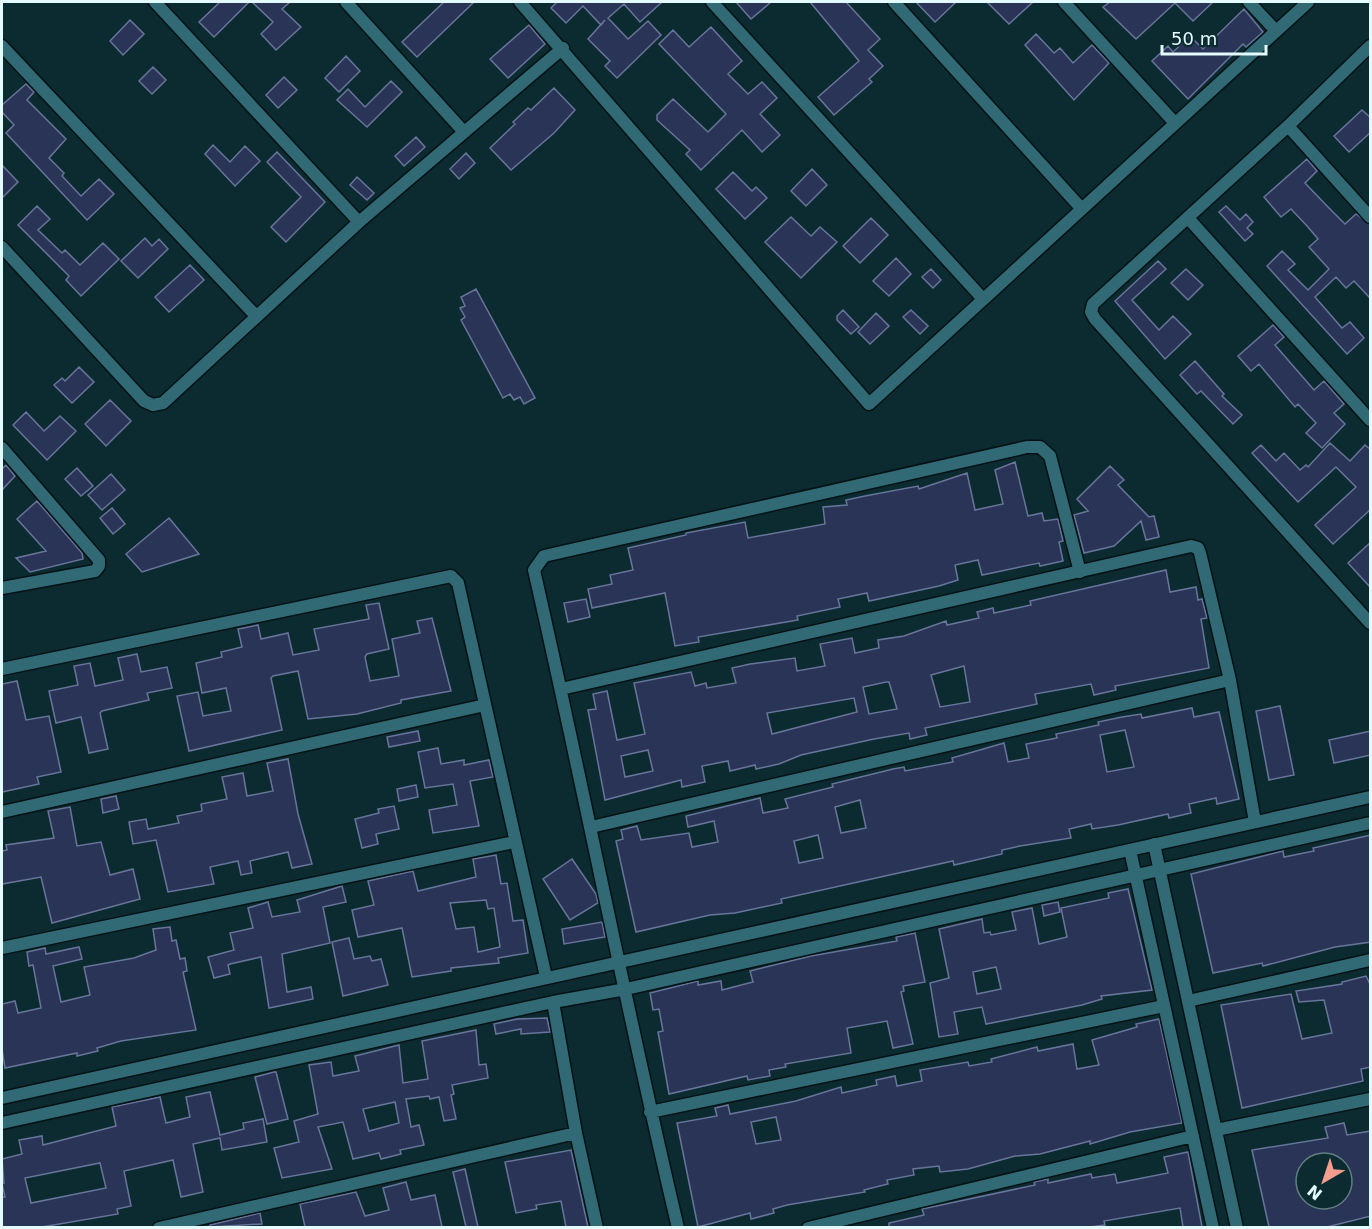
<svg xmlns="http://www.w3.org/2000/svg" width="1372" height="1229" viewBox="0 0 1372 1229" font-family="'DejaVu Sans',sans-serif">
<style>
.building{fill:#2a3456;stroke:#68759b;stroke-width:1.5;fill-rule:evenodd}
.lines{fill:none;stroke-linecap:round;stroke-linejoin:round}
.minor-casing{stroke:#021215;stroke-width:15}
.minor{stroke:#316a74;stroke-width:12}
</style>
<rect width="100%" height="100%" fill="#0c2b30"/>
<path class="building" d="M220,2H249L214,37L199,22Z
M252,2H290L282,9L301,27L276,50L261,34L273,22Z
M444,2H474L417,57L402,42Z
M557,2H662L640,22L624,4L608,18L628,39L648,21L661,35L617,78L605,66L610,61L588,39L605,20L601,25L583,6L566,23L551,8Z
M736,2H771L751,19Z
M810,2H846L880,39L868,50L883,66L869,79L872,82L834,115L818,97L859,61Z
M916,2H956L935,22Z
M987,2H1033L1009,24Z
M1110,2H1213L1193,21L1175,3L1136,39L1103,7Z
M1244,9L1263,32L1246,47L1243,44L1188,99L1152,61L1168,46L1173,52L1190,36L1203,49Z
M130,20L144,34L123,55L110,41Z
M529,25L545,44L508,78L490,59Z
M711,27L742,61L728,74L748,94L762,82L777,98L760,114L780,135L762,152L742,130L701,170L686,154L690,150L657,120V115L673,99L708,132L726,114L659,44L673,30L689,47Z
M1036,34L1054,53L1060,48L1073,63L1092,45L1109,63L1074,100L1025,45Z
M346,56L360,71L339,92L325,78Z
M153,67L166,80L152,94L139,81Z
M284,77L297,90L278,108L266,95Z
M391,81L402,92L367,127L337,100L348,89L365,107Z
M26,84L34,92L27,100L66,139L49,158L64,173L62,176L81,196L99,179L114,194L87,220L6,133L14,125L2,112V105Z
M554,88L575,110L554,133L511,170L490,148L515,124L513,122L528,108L531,110Z
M1362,110L1371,118V132L1349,152L1334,136Z
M416,137L425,147L404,166L395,156Z
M213,145L230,162L245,146L260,161L235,186L205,154Z
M277,152L325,202L286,242L271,227L301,197L267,162Z
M466,153L475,163L459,179L450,169Z
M1307,159L1317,171L1305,183L1328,207L1345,224L1356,214L1371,225V299L1354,281L1346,288L1336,277L1315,297L1342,328L1350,322L1364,338L1347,354L1267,266L1282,251L1295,264L1288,270L1308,290L1329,269L1309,247L1318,239L1308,227L1291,209L1281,217L1264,197Z
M2,165L18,182L2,198Z
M812,169L827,185L806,206L791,191Z
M733,172L752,191L756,187L767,198L745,219L716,189Z
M357,177L374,193L367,200L350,185Z
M37,206L50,219L38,230L62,253L65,250L80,265L103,243L119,259L81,296L66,280L69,276L18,225Z
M1226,206L1240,220L1246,214L1253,222L1247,228L1253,234L1245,241L1219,212Z
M791,217L811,236L820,227L837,242L801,278L765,242Z
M871,218L888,235L860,263L843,246Z
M145,238L152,246L159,239L168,249L138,278L121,261Z
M896,258L911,274L889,296L873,281Z
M1158,261L1166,269L1132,300L1159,330L1173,316L1191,334L1165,359L1115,301Z
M190,265L204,280L169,312L155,297Z
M931,269L941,280L933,288L922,277Z
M1186,269L1203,285L1188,300L1171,283Z
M476,289L535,398L524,404L520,397L514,400L510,394L503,398L461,320L465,317L460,308L465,306L461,297Z
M843,310L859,327L851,334L837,320V316Z
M911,310L928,326L920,334L903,317Z
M876,313L889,326L870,344L858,332Z
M1273,325L1284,337L1275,345L1314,390L1324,381L1344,404L1334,413L1345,424L1322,448L1306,433L1316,423L1298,404L1295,407L1259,364L1251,371L1238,356Z
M1195,361L1224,394L1222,396L1242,415L1233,424L1201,391L1197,394L1180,375Z
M79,367L94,382L72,403L54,385L62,378L65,381Z
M110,400L131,421L106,446L85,424Z
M26,412L44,431L60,416L76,431L47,460L13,425Z
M1330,443L1350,461L1365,445L1371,450V509L1333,544L1315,525L1356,487L1336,467L1298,502L1252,453L1261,445L1276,461L1284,453L1300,470L1306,465L1308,467Z
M1015,462L1028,516L1042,513L1044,521L1058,519L1063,541L1059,542L1063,561L1040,566L1039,563L982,575L978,560L955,565L958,580L939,586L869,601L867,593L838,599L840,607L797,616L798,620L698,637L699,642L675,646L665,593L592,608L588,589L612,584L610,575L633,570L628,548L686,535V533L745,522L748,538L825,524L823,507L847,505L846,500L865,496L918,486L919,489L967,473L975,510L1003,504L995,470Z
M6,465L15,476L2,490V469Z
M1110,466L1124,480L1118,485L1149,517L1154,516L1159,537L1146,540L1141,521L1114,546L1084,553L1074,515L1088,511L1077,499Z
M77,468L93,486L81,496L65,479Z
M111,474L125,490L102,510L88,495Z
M37,501L82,553L83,559L30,572L16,558L46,551L17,519Z
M112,508L125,524L113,534L100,518Z
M169,518L199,554L142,572L126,554Z
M1371,542V588L1348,563Z
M1166,570L1170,592L1196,587L1198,600L1202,599L1207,618L1201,619L1209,668L1115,686L1116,690L1094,695L1091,684L1035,694L1037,704L925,728L927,735L910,739L909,733L874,739L801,755L779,764L756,769L755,765L730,771L728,761L702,766L705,782L682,787L681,780L605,800L588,710L596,709L593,694L607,691L617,740L645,734L634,683L691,672L695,686L706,683L707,688L736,683L732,668L750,664L795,658L797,671L825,666L820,644L852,638L855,653L879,648L878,640L904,636L946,621L947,625L979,618L977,612L993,608L994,613L1031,605L1030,601ZM964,666L970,702L940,707L931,675ZM886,682H889L897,709L869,714L863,687ZM854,698L857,712L772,734L767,713ZM648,750L653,771L625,777L621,756Z
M586,599L590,617L568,622L564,603Z
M379,603L389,649L367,654L365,657L370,681L399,676L392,639L420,633L417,621L432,618L451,691L401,700V703L357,714L308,719L298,671L273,676L271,678L282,730L189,751L177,696L198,692L203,716L231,711L226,688L202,693L196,663L222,657L221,652L242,647L238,629L258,625L261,639L288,633L293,655L319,650L314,629L369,619L366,605Z
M137,654L141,672L167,667L172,688L147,693L149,700L102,711L100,713L108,749L89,753L81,717L56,723L49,691L78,685L74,666L90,663L95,686L123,680L118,658Z
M17,681L26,720L49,716L61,772L37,777L39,784L2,792V684Z
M1280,706L1294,775L1269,780L1256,711Z
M1192,708L1194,717L1219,712L1239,799L1217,804L1216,798L1189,804L1191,813L1169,818L1168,814L1118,825L1092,829L1091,824L1069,829L1071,838L1020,846L1002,850V854L954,865L953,861L781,899L782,903L735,913L710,915L636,932L616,841L623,839L621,830L637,826L641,840L689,833L692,847L718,842L714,821L688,827L686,816L760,798L763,813L788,808L785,799L833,787L832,784L893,769L904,767L905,771L953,762L952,758L1004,743L1008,762L1029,758L1026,744L1057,738L1056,734L1099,725L1098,722L1122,717L1141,714L1142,718ZM1125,730L1134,767L1107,772L1100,735ZM860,800L866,828L841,833L835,807ZM818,835L823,858L799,863L794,841Z
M418,731L420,741L389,747L387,737Z
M1371,731V755L1334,763L1329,740Z
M438,748L441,764L464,760V765L489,760L493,777L470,781L479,826L433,833L429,810L457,805L453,784L425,788L418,752Z
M288,759L298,814L312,864L292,868L288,852L250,861L252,873L241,875L238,861L210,867L214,884L168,892L156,840L133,844L129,822L146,819L148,829L179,823L177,816L202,811L201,804L227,799L222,777L243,773L247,796L273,791L267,763Z
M416,785L418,797L399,801L397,789Z
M116,796L119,809L103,813L101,799Z
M394,806L399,829L376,834L378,844L362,848L355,819L379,813L378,809Z
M70,807L77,846L101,842L110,875L133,869L140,899L52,923L41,877L2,884V851L7,850L6,845L54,838L48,811Z
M1371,835V942L1335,947L1263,966L1262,963L1213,973L1191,874L1283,851L1284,857L1314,851L1313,848Z
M496,855L501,884L507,883L513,921L523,920L528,953L498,958L499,963L451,968V971L412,977L402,928L358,937L352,910L374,905L368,881L413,871L418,891L476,877L473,859ZM486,900L488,909L494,908L500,947L478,952L474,927L456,929L450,903Z
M572,859L596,894L598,903L570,920L543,879Z
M342,886L346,902L323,907L330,943L282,954L287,992L311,987L313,999L269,1008L261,957L230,964L228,965L230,974L214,978L208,957L234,950L230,933L253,928L248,908L268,902L272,917L300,912L297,900Z
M1128,889L1152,990L1101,996L1102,999L1082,1005L986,1024L982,1007L954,1012L958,1034L939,1037L930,983L949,978L939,929L982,919L984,933L990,932L991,935L1016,930L1012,912L1032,908L1039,944L1067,937L1061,908L1109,898L1108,893ZM996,967L1001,989L977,994L973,972Z
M1058,902L1060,912L1044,916L1042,905Z
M602,922L605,937L564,944L562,929Z
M170,927L172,941L176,940L180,959L185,958L187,971L183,972L196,1030L121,1041L97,1048L98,1051L77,1056V1053L5,1068L2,1049V1004L15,1001L18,1013L41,1008L33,965L29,966L27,952L45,948L46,954L79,947L82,959L53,966L61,1002L90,995L84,967L134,958L156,950L153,929Z
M915,933L925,982L903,986L904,991L901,992L913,1044L893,1048L887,1021L847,1028L851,1053L785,1064L786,1067L769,1070L770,1076L748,1080L747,1076L669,1094L658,1032L663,1031L659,1009L653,1010L650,993L698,981V985L721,981L722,990L753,982L750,971L811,956L897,941L896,937Z
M349,938L354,959L370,956L372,961L381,959L388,985L343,996L332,942Z
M1366,976L1371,986V1067L1361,1069L1363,1081L1242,1108L1221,1005L1291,994L1302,1039L1332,1033L1324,1000L1299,1002L1296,991L1342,984V982Z
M547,1018L550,1032L521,1034V1029L496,1034L494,1024L517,1019Z
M1159,1019L1182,1123L1130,1132L1090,1144V1141L1040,1154L1015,1156L968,1169L940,1172L939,1166L913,1169L914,1175L887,1180L888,1184L864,1190L865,1192L787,1205L773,1209L774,1213L751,1219L750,1213L698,1227L677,1123L717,1116L715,1108L728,1105L730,1114L796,1101L841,1087L842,1093L877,1085L876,1080L895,1076L897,1086L922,1081L920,1070L968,1062L969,1066L992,1062L991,1059L1037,1047L1038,1051L1073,1044L1077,1069L1099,1065L1092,1040L1137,1027L1136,1024ZM776,1117L781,1140L756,1144L751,1122Z
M476,1030L479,1065L486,1064L488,1078L452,1085L454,1094L451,1095L456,1119L444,1121L439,1097L430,1099L429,1096L406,1099L411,1127L419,1125L424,1145L400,1150L401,1154L381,1159L379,1153L353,1159L343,1122L318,1127L332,1169L282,1178L274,1148L299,1142L294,1121L318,1114L309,1065L331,1062L333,1076L359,1071L355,1056L399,1045L403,1083L428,1079L422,1041ZM395,1102L399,1123L369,1131L363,1109Z
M274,1072H276L288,1119L267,1124L255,1077Z
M210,1092L220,1135L244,1129L243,1123L263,1119L267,1142L222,1150L220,1138L193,1144L203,1192L181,1197L173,1160L124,1171L131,1206L117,1209L118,1214L42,1227H2V1197H5L2,1184L4,1183L2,1159L22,1154L19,1140L42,1136L43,1145L116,1126L112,1107L160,1097L166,1123L190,1117L186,1097ZM100,1163L106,1188L31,1203L25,1178Z
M1344,1123L1347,1135L1371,1131V1216L1327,1227H1269L1252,1150L1328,1138L1325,1127ZM1306,1163H1342V1199H1306Z
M571,1150L588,1227H566L561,1201L536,1205L537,1209L516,1213L505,1162Z
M1188,1152L1202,1227H1183L1180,1208L1104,1221L1105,1225L1090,1227H889V1223L924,1215L922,1209L1035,1185L1034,1182L1048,1179V1183L1091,1174L1092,1178L1115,1174L1117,1183L1168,1173L1164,1157Z
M465,1169L478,1227H466L453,1172Z
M406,1182L411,1200L435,1195L442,1227H305L300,1204L356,1192L365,1216L389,1210L383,1188Z
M260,1213L262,1224L210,1227V1225Z"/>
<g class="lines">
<defs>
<path id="minor" d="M155,2L359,222
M346,2L464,132
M520,2L869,404L1308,2
M712,2L983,299
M894,2L1081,208
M1064,2L1174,122
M1249,2L1276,31
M2,46L256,316
M1370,46L1288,126L1093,304L1091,312L1095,319L1370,623
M1288,126L1370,217
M1188,218L1370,420
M2,247L144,401L153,405L163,403L359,222L563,48
M2,448L99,560V566L95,571L2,588
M2,669L451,576L458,583L546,977
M561,689L1191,546L1198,548L1200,553L1230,680L1255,822
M2,812L485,705
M591,827L1230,680
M1154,844L1237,1228
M1130,850L1213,1228
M2,948L514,842
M1188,1001L1370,960
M553,1002L576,1133L597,1228
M2,1098L1370,797
M650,1112L1164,1006
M2,1123L553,1002L626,989L1370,823
M1216,1130L1370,1099
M159,1228L576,1133
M678,1228C626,1009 584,789 534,570L544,556L1027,447H1040L1050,456L1080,572
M808,1228L1193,1136"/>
</defs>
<use href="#minor" class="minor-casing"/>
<use href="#minor" class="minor"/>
</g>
<rect width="1372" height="1229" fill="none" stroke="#e3fafe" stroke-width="6"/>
<g transform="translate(1324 1181) rotate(219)"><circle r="28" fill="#0c2b30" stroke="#627e82" stroke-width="1.5"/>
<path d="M0-4.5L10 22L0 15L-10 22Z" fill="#f59d8e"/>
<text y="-9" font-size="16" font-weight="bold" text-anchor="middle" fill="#e3fafe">N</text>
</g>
<path d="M1162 45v9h104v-9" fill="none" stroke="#e3fafe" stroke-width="3"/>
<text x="1171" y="45" font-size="18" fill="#e3fafe" stroke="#0c2b30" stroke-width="4.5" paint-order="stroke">50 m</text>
</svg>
